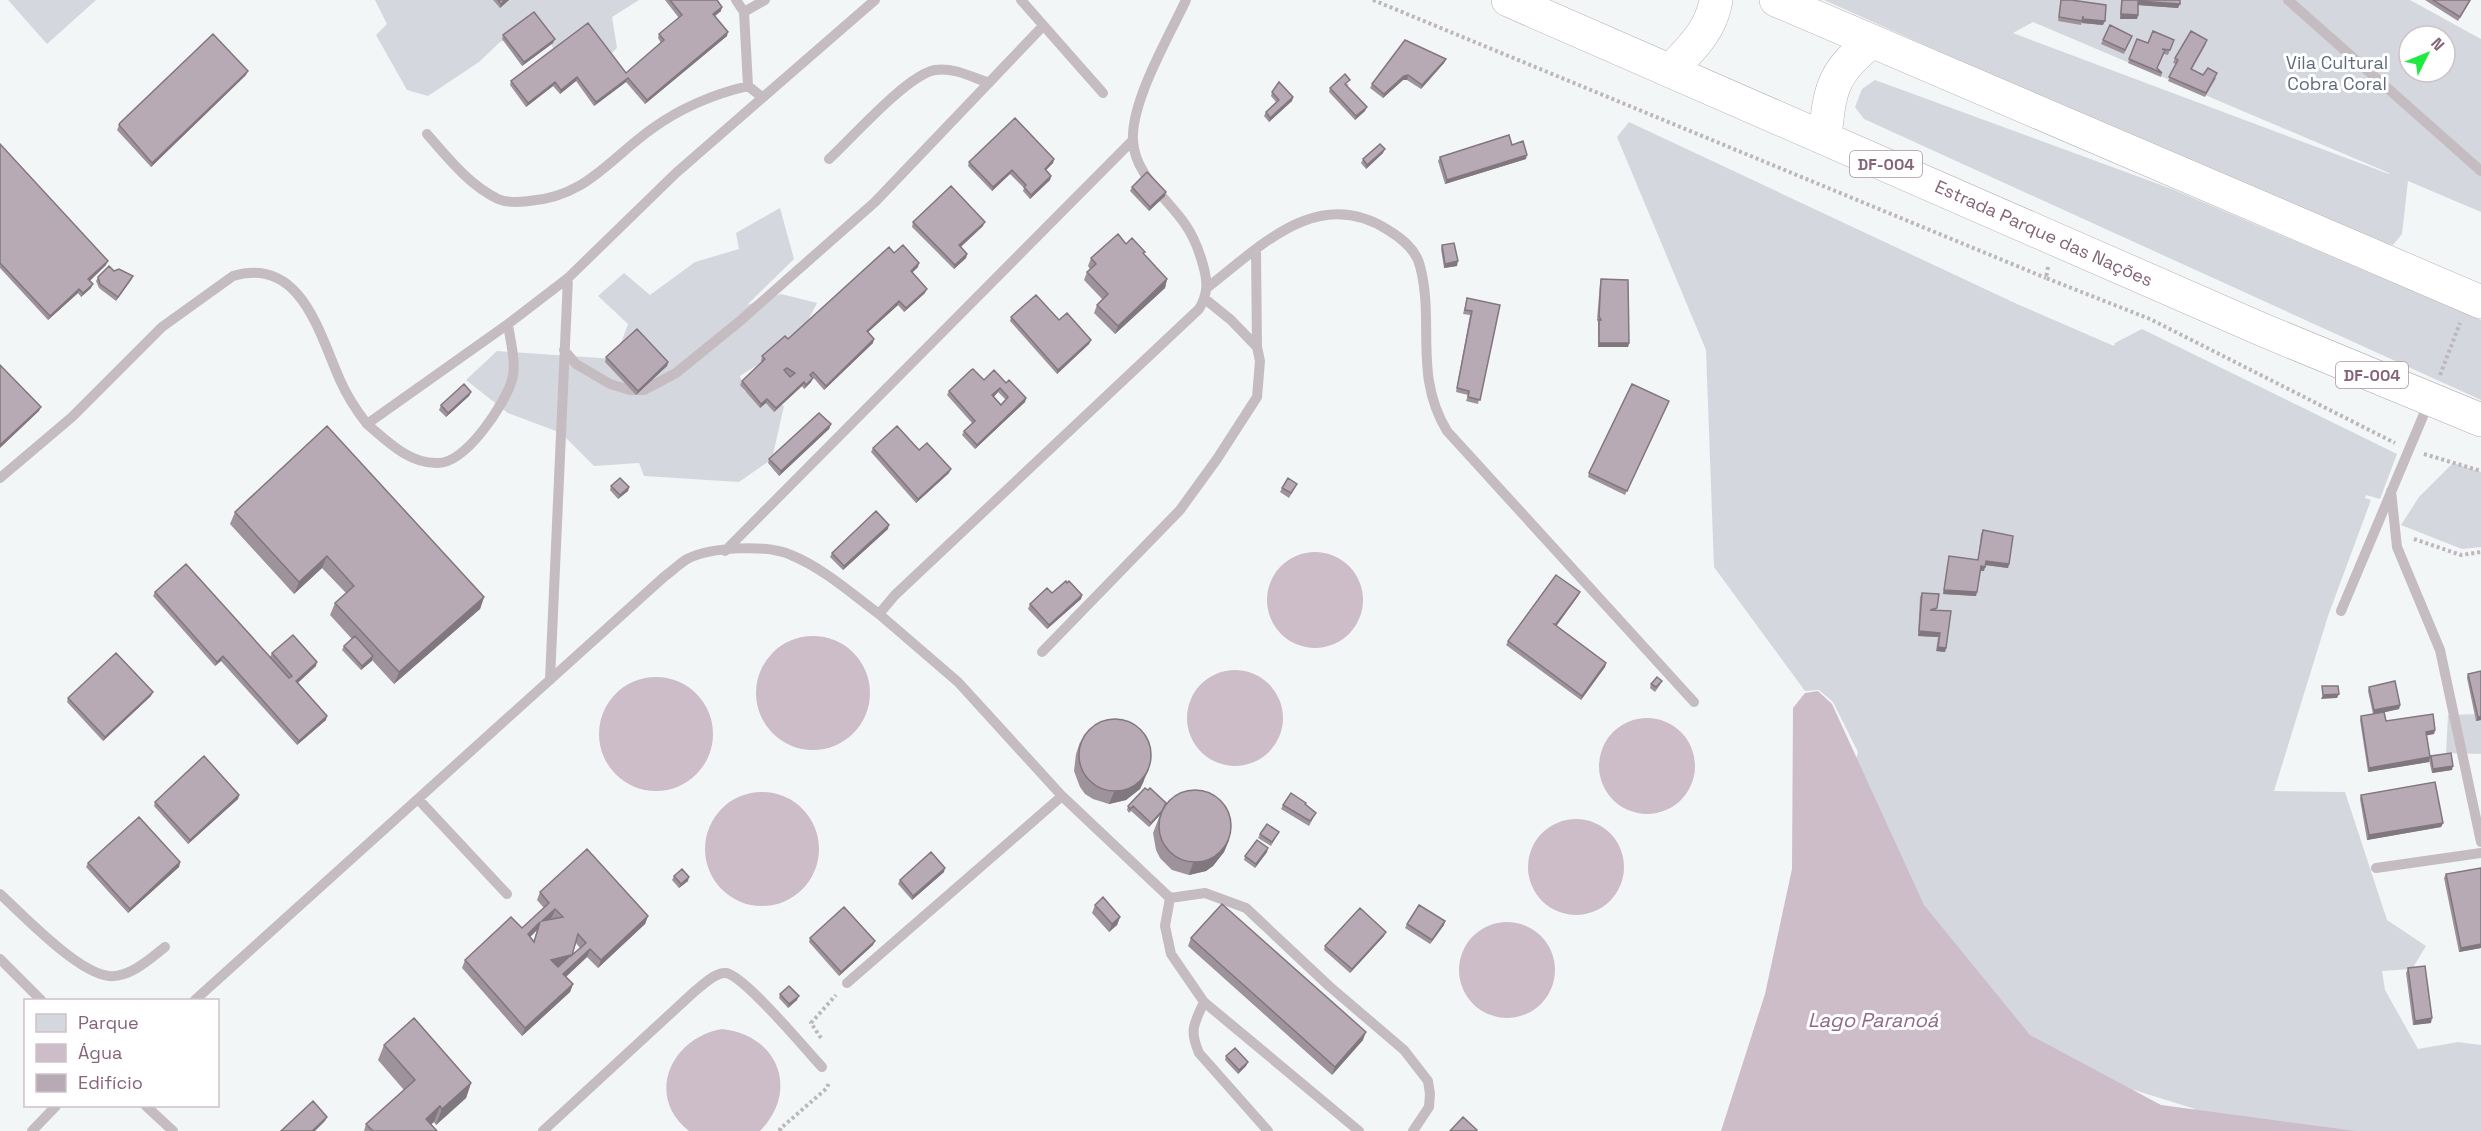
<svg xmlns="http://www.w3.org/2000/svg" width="2481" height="1131" viewBox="0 0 2481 1131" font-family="'Space Grotesk',sans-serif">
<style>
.green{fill:#d4d8de;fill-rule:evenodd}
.water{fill:#cdbdc9}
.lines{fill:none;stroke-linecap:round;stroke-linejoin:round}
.trunk-casing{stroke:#b8afb5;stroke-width:34}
.path{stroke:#bdb6bb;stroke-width:4;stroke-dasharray:3 3;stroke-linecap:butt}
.service{stroke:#c5bcc2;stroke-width:10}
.trunk{stroke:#fff;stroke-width:33}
.wall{fill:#9e929b;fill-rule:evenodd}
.shaded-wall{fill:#81777e}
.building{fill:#b8aab4;stroke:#81777e;stroke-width:1.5;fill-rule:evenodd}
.labels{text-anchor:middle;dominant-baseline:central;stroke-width:6;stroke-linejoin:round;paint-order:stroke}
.shield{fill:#fff;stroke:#aa92a1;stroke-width:1.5}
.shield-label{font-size:16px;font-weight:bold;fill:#856479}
.park-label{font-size:18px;fill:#636a7c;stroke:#fff}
.street-label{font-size:18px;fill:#856479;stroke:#fff}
.water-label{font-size:20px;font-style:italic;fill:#8f6a88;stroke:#fff}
</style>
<rect width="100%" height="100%" fill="#f3f6f6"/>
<path class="green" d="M8,0H96L47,44Z
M375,0H639L612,17L617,48L590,74L559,64L544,25L500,42L479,62L428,96L407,90L376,35L387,24Z
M1824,0H2410L2481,39V212L2408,181L2402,234L2393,245L2372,240L2137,140ZM2033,22L2389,173V174L2013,33ZM2409,36H2445V72H2409Z
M1875,80L2172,189L2481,320V400L1864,119L1855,107L1862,89Z
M1629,122L2017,304L2114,346L2115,343L2142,329L2397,454L2380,499L2366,495L2365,498L2371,500L2328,616L2274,791L2345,792L2387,920L2426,946L2412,969L2382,971L2385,990L2418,1049L2458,1042L2481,1045V1131H2165L2195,1109L2134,1090L1747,1131L1858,752L1833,702L1819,690L1805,691L1714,567L1706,350L1617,137Z
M780,208L794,259L747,305L781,294L817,303L798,340L740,376L744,391L784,406L772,459L739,482L644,476L639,463L594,466L561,433L508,413L466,380L497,351L615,359L628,324L598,296L624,273L650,295L695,262L739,249L736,233Z
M2453,463L2481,472V547L2462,549L2401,525L2419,497Z
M2481,714V754L2446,753L2448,715Z"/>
<path class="water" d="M1267 600a48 48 0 1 1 96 0a48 48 0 1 1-96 0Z
M756 693a57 57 0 1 1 114 0a57 57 0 1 1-114 0Z
M1187 718a48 48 0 1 1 96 0a48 48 0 1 1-96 0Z
M599 734a57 57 0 1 1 114 0a57 57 0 1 1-114 0Z
M1818,691L1832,704L1924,905L2030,1035L2161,1105L2356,1131H1721L1765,994L1792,869L1793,708L1805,693Z
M1599 766a48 48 0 1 1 96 0a48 48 0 1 1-96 0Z
M705 849a57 57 0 1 1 114 0a57 57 0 1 1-114 0Z
M1528 867a48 48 0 1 1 96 0a48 48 0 1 1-96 0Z
M1459 970a48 48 0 1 1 96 0a48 48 0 1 1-96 0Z
M722,1029C778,1035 800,1090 760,1131H689C645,1097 670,1038 722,1029Z"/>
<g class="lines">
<defs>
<path id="trunk" d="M1508,0L2263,330L2481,420
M1776,0L2481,302
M1671,70C1691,48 1711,31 1716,0
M1825,137C1830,88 1832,73 1872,41"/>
</defs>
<use href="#trunk" class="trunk-casing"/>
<path class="path" d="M1373,0L2046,278
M2048,267L2046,278L2150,319L2395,443
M2440,375L2460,323
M2424,454L2481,471
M2414,539L2461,555L2481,552
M821,1038L811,1023L836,995
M781,1131L780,1129L827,1088L829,1082"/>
<path class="service" d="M736,0L744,12L748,86
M1021,0L1103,93
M1186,0C1169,36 1131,101 1133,140C1134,174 1167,198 1185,224C1194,237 1199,250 1203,265C1208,282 1208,294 1199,309L895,595L879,614L958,682L1062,796L1170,898L1205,893L1246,908L1329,986L1404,1050L1428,1081L1430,1094L1429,1107L1413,1131
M2288,0L2481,171
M744,12L765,0
M427,134C447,157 469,185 498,199C507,203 518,202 529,201C586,197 609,159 653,128C681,108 714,94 748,86L762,97
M829,159C852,138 907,75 935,70C953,67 972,77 989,83
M1256,250L1257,347
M1208,287C1261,246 1318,185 1388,230C1401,238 1416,249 1420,266C1435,323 1413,375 1447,431L1694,702
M508,324C510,340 517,364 512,380C505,404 466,463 438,463C409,464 387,441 367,424L508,324L568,278L676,173L875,0
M564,350L576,364L610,384L630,390H644L676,373L740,321L875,202L1043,26
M0,478L72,417L162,327L233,276C301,256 319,333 340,380C347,396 356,410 367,424
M2391,491L2397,547L2440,650L2481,842
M725,551L1132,141
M2341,611L2429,402
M1042,652L1180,510L1217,459L1257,397L1260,361L1257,347L1231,320L1205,299
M550,680L568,278
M418,799L507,894
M2376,868L2481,853
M0,894C24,916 78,973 109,976C130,978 151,958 165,947
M1170,898L1165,926L1171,954L1204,1002L1359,1131
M0,959L41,1000
M847,983L1062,796
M195,1000L665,576C672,571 679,564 687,559C711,547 766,544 791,555C823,568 851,593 879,614
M1204,1002C1194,1024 1189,1030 1199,1053L1268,1131
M146,1106L173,1131
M32,1131L56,1106
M543,1131L695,991C703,985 715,972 726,973C745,976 806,1050 822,1067"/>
<use href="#trunk" class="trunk"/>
</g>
<path class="wall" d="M493,0H509L500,8Z
M665,0H717L721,11L715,16L727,36L645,104L626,82L594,106L576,81L560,94L553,86L526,107L510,85L511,81L626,73L661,43L658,38L659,34L679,18Z
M2061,0L2103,25L2082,23V22L2081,25L2058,21Z
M2121,0H2180L2178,8L2138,5V15L2137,19H2120Z
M2425,0H2471L2458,21Z
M503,35L553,43L522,66L502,39Z
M2132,36L2124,54L2101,44L2103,40Z
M2137,39L2148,43L2174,40L2168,55L2164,54L2157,68L2162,73L2161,77L2128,63Z
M2206,44L2192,69L2203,75L2216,78L2205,97L2168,81L2176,64L2173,63L2175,58Z
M1446,59L1444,63L1421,89L1407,80H1403L1383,98L1370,88L1372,84Z
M246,75L151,167L117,130L120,123Z
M1349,84L1347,86L1365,111L1355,120L1329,92L1330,88Z
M1272,92L1293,97L1292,101L1269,122L1264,116L1266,112L1276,102L1271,96Z
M0,144L106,265L90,281L91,288L81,297L78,293L48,320L0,268Z
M1512,145L1526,159L1445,184L1438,161L1440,157Z
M1383,153L1366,169L1361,163L1363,159Z
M1054,159L1053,163L1046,170L1051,176L1050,180L1030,199L1023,191L1024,188L1010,174L992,191L968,166L969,162Z
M1132,187L1165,196L1149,211L1130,191Z
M913,222L983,226L961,247L967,254L966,258L954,269L912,227Z
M1126,244L1145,252L1144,254L1167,279L1165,288L1115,334L1094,313L1097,305L1103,300L1084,280L1087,272L1090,269L1088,266L1091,258Z
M1442,245L1457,266L1444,268L1441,249Z
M894,253L918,267L912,272L925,293L904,312L898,305L868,332L873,343L824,390L812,376L811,382L804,389L802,386L774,412L766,403L760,408L740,385L742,381L762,362L761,361L762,356L788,339Z
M114,271L131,280L116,301L99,288L96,281L98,277Z
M1601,279L1629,343L1628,347H1598V322L1597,320L1600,283Z
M1467,298L1500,305L1478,404L1466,401L1468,395L1456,392L1470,315L1463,314Z
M1011,317L1059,320L1091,340L1089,344L1057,374L1010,321Z
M606,357L668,362L667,366L636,395L605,362Z
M984,380L1006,383L1026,398L1025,402L975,449L962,435L964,431L972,423L947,395L949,391ZM998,392L1006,400L1001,405L994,397Z
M471,392L469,396L446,417L439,410L441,405Z
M1667,405L1625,495L1588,477L1589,473Z
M831,424L829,429L779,476L768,463L769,459Z
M873,448L949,473L916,503L871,452Z
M611,486L629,487L628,491L618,499L610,490Z
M1282,488H1295L1289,498L1280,492Z
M235,512L484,597L480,609L394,684L372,660L361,670L342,650L344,646L352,639L330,615L335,603L346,593L322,568L294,594L230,524Z
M888,529L843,570L830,557L832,553Z
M1983,530L2009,564L2008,568L1985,565L1984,571H1980L1976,596L1943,594L1949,556L1978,560L1981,534Z
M1067,583L1082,595L1081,599L1047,629L1028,609L1030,604L1052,593Z
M155,592L270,657L272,653L316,666L298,683L326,720L297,745L221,661L215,666L153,596Z
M1580,592L1578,596L1556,626L1606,663L1605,667L1581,700L1506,645L1508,641Z
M1922,593L1936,610L1946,648L1945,652L1936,651L1938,637L1918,636L1920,597Z
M2468,674L2481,720L2476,721L2467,678Z
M1662,681L1660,685L1655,692L1650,688L1651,684Z
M2369,687L2400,705L2399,709L2384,712L2386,721L2435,730L2434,734L2426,735L2430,757L2429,762L2368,772L2360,720L2361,716L2373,714L2368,691Z
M151,696L103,741L67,702L68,698Z
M1080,742L1144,781L1140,789L1126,800L1109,804L1093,799L1085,794L1080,787L1074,771L1076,754Z
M2431,756L2452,770L2432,773L2429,760Z
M239,795L238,799L188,844L154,806L155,802Z
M2361,795L2443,823L2441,827L2367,840L2360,799Z
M1166,803L1229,840L1224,852L1213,866L1206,871L1189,875L1172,870L1160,858L1156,850L1153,833L1160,815L1149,827L1131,811L1129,813L1127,810L1128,806Z
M1305,804L1316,813L1309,826L1281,809L1283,805Z
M1279,832L1271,846L1258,838L1260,834Z
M1267,852L1255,868L1244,860L1245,856Z
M180,862L179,867L128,913L86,867L88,863Z
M944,872L912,900L898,884L900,880Z
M2446,874L2481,948L2459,952L2444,878Z
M674,876L688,881L679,888L672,880Z
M540,892L648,916L645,924L598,968L587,957L566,977L573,984L570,992L522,1036L462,968L465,960L522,928L544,908L537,900ZM537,930L534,941L530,937ZM576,943L580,948L572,955Z
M1095,905L1120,917L1117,925L1109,932L1092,913Z
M1407,924L1444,925L1430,944L1405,928Z
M1384,936L1350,973L1324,950L1325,946Z
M810,938L873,945L839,976L809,942Z
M1191,938L1363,1040L1332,1075L1188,946Z
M2408,968L2431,1023L2413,1025L2406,973Z
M780,994L797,1000L788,1008L779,998Z
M384,1045L471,1083L466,1098L436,1125L434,1122L431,1124L437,1131H364L366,1124L404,1090L378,1060Z
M1226,1056L1248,1062L1246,1066L1238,1074L1225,1060Z"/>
<path class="shaded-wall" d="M505,0H509L500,8L501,4Z
M2138,1L2180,4L2178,8L2137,5Z
M722,7L721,11L712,18L713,14Z
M2121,14L2138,15L2137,19H2120Z
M2083,19L2105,21L2103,25L2082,23Z
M728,32L727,36L645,104L647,100Z
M555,39L553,43L522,66L524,62Z
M1446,59L1444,63L1421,89L1422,85Z
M248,71L246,75L151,167L152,163Z
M1408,75L1407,80H1403L1383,98L1384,94L1404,76Z
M577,77L576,81L560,94L561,90Z
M628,78L626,82L594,106L596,102Z
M555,82L553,86L526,107L528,103Z
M1293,97L1292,101L1269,122L1270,118Z
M1367,107L1365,111L1355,120L1356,116Z
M1385,149L1383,153L1366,169L1367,165Z
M1527,155L1526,159L1445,184L1447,180Z
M1054,159L1053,163L1043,173L1045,169Z
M1012,170L1010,174L992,191L993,187Z
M1051,176L1050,180L1030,199L1031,195Z
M1166,192L1165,196L1149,211L1150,207Z
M985,222L983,226L958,249L959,245Z
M967,254L966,258L954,269L955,265Z
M108,261L106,265L87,283L88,279Z
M1458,261L1457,266L1444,268L1445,264Z
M919,263L918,267L910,275L911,271Z
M133,276L131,280L116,301L118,297Z
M1167,279L1165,288L1115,334L1118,326Z
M93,284L91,288L81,297L83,293Z
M79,289L78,293L48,320L50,316Z
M927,289L925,293L904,312L906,308Z
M899,301L898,305L865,335L867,331Z
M874,339L873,343L824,390L826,386Z
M1091,340L1089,344L1057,374L1058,370Z
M1599,343H1629L1628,347H1598Z
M668,362L667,366L636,395L638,391Z
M813,378L811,382L804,389L806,385Z
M804,382L802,386L774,412L776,408Z
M1000,388L998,392L991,399L992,395Z
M471,392L469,396L446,417L448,413Z
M1026,398L1025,402L975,449L977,445Z
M767,399L766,403L760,408L761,404Z
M41,407L39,411L0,448V445Z
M831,424L829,429L779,476L781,471Z
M951,469L949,473L916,503L918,499Z
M629,487L628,491L618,499L620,495Z
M889,525L888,529L843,570L844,566Z
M327,556L322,568L294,594L299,582Z
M1986,561L2009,564L2008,568L1985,565Z
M1981,566L1985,567L1984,571H1979Z
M1944,590L1977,592L1976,596L1943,594Z
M1580,592L1578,596L1555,628L1554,624Z
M1082,595L1081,599L1047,629L1049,625Z
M484,597L480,609L394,684L399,672Z
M1919,631L1940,633L1938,637L1918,636Z
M1938,647L1946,648L1945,652L1936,651Z
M223,656L221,661L215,666L217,662Z
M373,656L372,661L361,670L362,666Z
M317,662L316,666L295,685L296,681Z
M1606,663L1605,667L1581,700L1582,696Z
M153,692L151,696L103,741L105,737Z
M2339,694L2337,698L2321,699L2323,695Z
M2400,705L2399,709L2373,715L2374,710Z
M327,716L326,720L297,745L299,741Z
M2478,717H2481V720L2476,721Z
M2435,730L2434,734L2424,736L2426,732Z
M2430,757L2429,762L2368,772L2369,768Z
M2453,766L2452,770L2432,773L2433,769Z
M1149,769L1140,789L1126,800L1109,804L1114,792Z
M239,795L238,799L188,844L190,840Z
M1168,804L1166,808L1149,827L1151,823Z
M2443,823L2441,827L2367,840L2369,835Z
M1229,840L1224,852L1213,866L1206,871L1189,875L1193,863Z
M1268,848L1267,852L1255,868L1256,864Z
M180,862L179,867L128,913L130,909Z
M945,868L944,872L912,900L913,896Z
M689,877L688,881L679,888L681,884Z
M555,909L552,917L539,929L542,921Z
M648,916L645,924L598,968L601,960Z
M1120,917L1117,925L1109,932L1112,924Z
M1445,921L1444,925L1430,944L1432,940Z
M540,922L537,930L525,942L528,934Z
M1386,932L1384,936L1350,973L1352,969Z
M875,941L873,945L839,976L841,972Z
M2481,944V948L2459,952L2461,948Z
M590,949L587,957L560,982L563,974Z
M571,955L568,964L548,968L551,960Z
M573,984L570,992L522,1036L525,1028Z
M799,996L797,1000L788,1008L789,1004Z
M2432,1018L2431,1023L2413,1025L2415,1021Z
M1366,1032L1363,1040L1332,1075L1335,1067Z
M1248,1062L1246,1066L1238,1074L1239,1070Z
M471,1083L466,1098L436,1125L442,1109Z
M440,1106L434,1122L423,1131L426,1119Z
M327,1117L325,1121L315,1131H312Z"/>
<path class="building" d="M498,0H505L501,4Z
M670,0H717L722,7L713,14L728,32L647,100L628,78L596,102L577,77L561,90L555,82L528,103L511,81L588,23L626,73L664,40L659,34L682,15Z
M2061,0H2071L2106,5L2105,21L2083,19V16L2082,21L2059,17Z
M2122,0H2180V4L2138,1V15L2121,14Z
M2433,0H2470L2460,17Z
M534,12L555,39L524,62L503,35Z
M2110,25L2132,36L2125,50L2103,40Z
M2153,31L2174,40L2170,50L2162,49L2165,50L2157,68L2162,73L2129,59L2137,39L2148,43Z
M2191,31L2207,40L2191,69L2203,75L2208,68L2217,73L2206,93L2169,77L2178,60L2175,58Z
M213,34L248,71L152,163L119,125L120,123Z
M1405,40L1446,59L1422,85L1408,75L1404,76L1384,94L1372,84Z
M1345,74L1350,80L1345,84L1367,107L1356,116L1330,88Z
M1279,82L1293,97L1270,118L1266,112L1279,100L1272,92Z
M1015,118L1054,159L1045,169L1051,176L1031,195L1024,187L1026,185L1012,170L993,187L969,162Z
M1509,135L1512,145L1523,141L1527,155L1447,180L1440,157Z
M0,144L108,261L88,279L93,284L83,293L79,289L50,316L0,263Z
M1380,144L1385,149L1367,165L1363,159Z
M1147,172L1166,192L1150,207L1132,187Z
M951,186L985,222L959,245L967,254L955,265L913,222Z
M1118,234L1126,244L1132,238L1145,252L1143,253L1167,279L1118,326L1097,305L1108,294L1087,272L1096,264L1091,258Z
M1454,243L1458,261L1445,264L1442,245Z
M903,245L919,263L911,271L927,289L906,308L899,301L867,331L874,339L826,386L813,372L810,375L813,378L806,385L804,382L776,408L767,399L761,404L742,381L765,359L762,356L785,336L788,339L889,247L894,253ZM787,368L795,373L790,377L784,370Z
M109,266L114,271L119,269L133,276L118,297L100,284L98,277Z
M1601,279L1628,280L1629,343H1599V320H1601L1599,316Z
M1036,295L1059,320L1067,313L1091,340L1058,370L1011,317Z
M1467,298L1500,305L1480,400L1468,397L1469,391L1457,388L1472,311L1465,310Z
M637,329L668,362L638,391L606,357Z
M0,365L41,407L0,445Z
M973,369L984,380L994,370L1006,383L1009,380L1026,398L977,445L964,431L975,421L949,391L971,370ZM1000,388L1008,397L1001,405L992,395Z
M464,384L471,392L448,413L441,405Z
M1632,384L1669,401L1627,491L1589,473Z
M819,413L831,424L781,471L769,459Z
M327,426L484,597L399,672L335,603L354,586L327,556L299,582L235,512Z
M897,426L919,450L927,443L951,469L918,499L873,448Z
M620,478L629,487L620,495L611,486Z
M1288,478L1297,484L1291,493L1282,488Z
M876,511L889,525L844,566L832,553Z
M1983,530L2013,536L2009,564L1986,561L1985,567L1981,566L1977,592L1944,590L1949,556L1978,560Z
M186,564L289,678L292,676L272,653L293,635L317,662L296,681L327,716L299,741L223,656L217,662L155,592Z
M1556,575L1580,592L1556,624H1554L1606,663L1582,696L1508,641Z
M1066,581L1067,583L1069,581L1082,595L1049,625L1030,604L1047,588L1052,593Z
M1922,593L1939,594L1937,608L1930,610L1951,611L1946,648L1938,647L1940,633L1919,631Z
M355,636L373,656L362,666L344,646Z
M116,653L153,692L105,737L68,698Z
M2481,671V717H2478L2468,674Z
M1657,677L1662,681L1656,687L1651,684Z
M2395,681L2400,705L2374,710L2369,687Z
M2322,686H2338L2339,694L2323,695Z
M2384,712L2386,721L2433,714L2435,730L2426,732L2430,757L2369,768L2361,716Z
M1079 755a36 36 0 1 1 72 0a36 36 0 1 1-72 0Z
M2451,753L2453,766L2433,769L2431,756Z
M204,756L239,795L190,840L155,802Z
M2435,782L2443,823L2369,835L2361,795Z
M1145,788L1148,790L1150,788L1166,803L1162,811L1151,823L1133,806L1130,809L1128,806Z
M1159 826a36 36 0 1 1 72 0a36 36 0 1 1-72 0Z
M1291,793L1306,803L1305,804L1316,813L1310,821L1283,805Z
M139,817L180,862L130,909L88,863Z
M1267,824L1279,832L1272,842L1260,834Z
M1257,840L1268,848L1256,864L1245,856Z
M587,849L648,916L601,960L590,949L563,974L573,984L525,1028L465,960L511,917L522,928L549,903L540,892ZM555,909L563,917L542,921ZM540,922L534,942L528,934ZM578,934L586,943L572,955ZM571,955L558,967L551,960Z
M931,852L945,868L913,896L900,880Z
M2481,868V944L2461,948L2446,874Z
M682,869L689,877L681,884L674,876Z
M1103,897L1120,917L1112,924L1095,905Z
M1222,904L1366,1032L1335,1067L1191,938Z
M1419,905L1445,921L1432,940L1407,924Z
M844,907L875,941L841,972L810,938Z
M1360,908L1386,932L1352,969L1325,946Z
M2425,966L2432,1018L2415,1021L2408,968Z
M789,986L799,996L789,1004L780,994Z
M414,1018L471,1083L442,1109L440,1106L426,1119L437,1131H373L366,1124L415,1080L384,1045Z
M1235,1048L1248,1062L1239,1070L1226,1056Z
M313,1101L327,1117L312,1131H281Z
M1463,1117L1477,1130L1476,1131H1450Z"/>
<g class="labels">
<g class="shield">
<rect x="1850" y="151" width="72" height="26" rx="4.5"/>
<rect x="2336" y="362" width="72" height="26" rx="4.5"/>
</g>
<g class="shield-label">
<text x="1886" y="164">DF-004</text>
<text x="2372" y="375">DF-004</text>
</g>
<g class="park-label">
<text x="2337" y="62">Vila Cultural<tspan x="2337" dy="21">Cobra Coral</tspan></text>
</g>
<g class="street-label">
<text transform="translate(2044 233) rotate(24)">Estrada Parque das Nações</text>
</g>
<g class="water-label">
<text x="1873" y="1020">Lago Paranoá</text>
</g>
</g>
<rect x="24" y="999" width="195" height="108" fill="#ffffff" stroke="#cec1c9" stroke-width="1.5"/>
<rect x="36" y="1014" width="30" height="18" fill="#d4d8de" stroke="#cec1c9" stroke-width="1.5"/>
<text x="78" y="1029" font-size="18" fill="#856479">Parque</text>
<rect x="36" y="1044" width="30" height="18" fill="#cdbdc9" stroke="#cec1c9" stroke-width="1.5"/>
<text x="78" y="1059" font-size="18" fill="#856479">Água</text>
<rect x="36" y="1074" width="30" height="18" fill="#b8aab4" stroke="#cec1c9" stroke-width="1.5"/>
<text x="78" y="1089" font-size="18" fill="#856479">Edifício</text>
<g transform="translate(2427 54) rotate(47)"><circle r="28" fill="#ffffff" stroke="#cec1c9" stroke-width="1.5"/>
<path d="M0-4.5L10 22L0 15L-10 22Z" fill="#20e941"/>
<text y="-9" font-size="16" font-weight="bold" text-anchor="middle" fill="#856479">N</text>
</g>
</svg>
